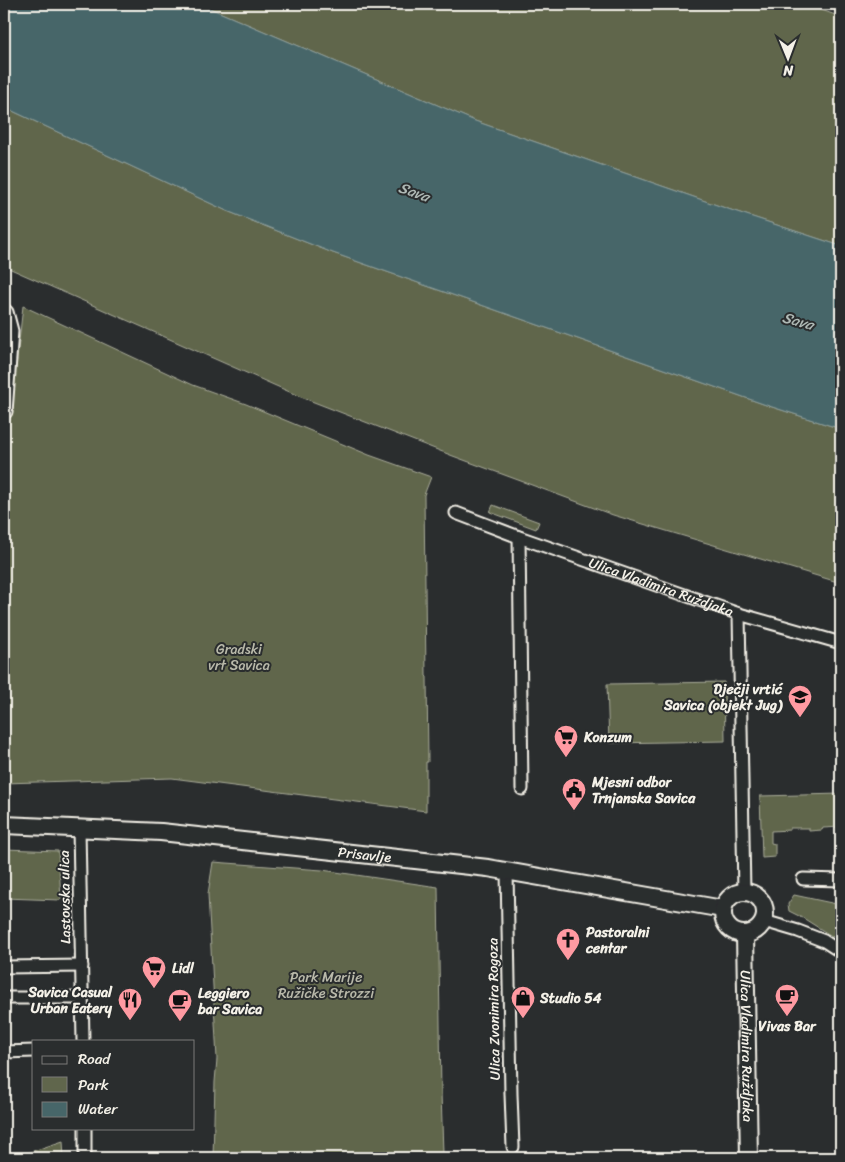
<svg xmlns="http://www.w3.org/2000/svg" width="845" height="1162" viewBox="0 0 845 1162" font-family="Sriracha,sans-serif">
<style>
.green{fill:#60664c;stroke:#aaac9a}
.water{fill:#476669;stroke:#8c9e9c}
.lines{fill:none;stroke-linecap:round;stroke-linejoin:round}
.street-tunnel{stroke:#484a4a;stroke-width:11;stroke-dasharray:11 5.5;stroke-linecap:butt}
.street-casing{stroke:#f4f1e8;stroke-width:15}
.secondary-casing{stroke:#f4f1e8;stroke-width:20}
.street{stroke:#2a2d2e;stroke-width:11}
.secondary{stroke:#2a2d2e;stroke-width:16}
.labels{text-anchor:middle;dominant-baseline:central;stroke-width:4;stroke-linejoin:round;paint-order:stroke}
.street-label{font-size:14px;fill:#f4f1e8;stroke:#2a2d2e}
.park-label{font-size:14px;fill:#b9b9aa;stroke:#2a2d2e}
.poi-label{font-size:14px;font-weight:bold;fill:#f4f1e8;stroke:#2a2d2e;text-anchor:start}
.water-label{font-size:15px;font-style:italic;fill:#afb9b5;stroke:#2a2d2e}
</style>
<rect width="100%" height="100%" fill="#2a2d2e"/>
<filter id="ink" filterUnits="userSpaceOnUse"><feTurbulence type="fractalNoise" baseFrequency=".02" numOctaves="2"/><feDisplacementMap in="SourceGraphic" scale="10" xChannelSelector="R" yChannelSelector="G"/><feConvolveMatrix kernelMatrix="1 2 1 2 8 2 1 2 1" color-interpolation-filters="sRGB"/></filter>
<g filter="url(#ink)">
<path class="green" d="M200,4H805L841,17V246L731,210L475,121Z
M4,107L227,211L333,253L769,406L841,429V583L613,515L453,456L301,397L4,266Z
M23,306L193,385L246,404L369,455L431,477L424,495L426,676L427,677L428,762H426V811L172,778L4,783V423L10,421Z
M493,505L539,522L536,529L490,512Z
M724,682L725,741L609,743L607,684Z
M841,794V827L823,828L822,830L809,831V828H790V830L771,831V843L775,844V857L762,858L760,796Z
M4,849L58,851L61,898L60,900L4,898Z
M213,862L322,870L438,887L441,1093L443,1153L377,1158H213L215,1082L217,1059L208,894Z
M794,895L841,905V942L803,918L789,911L788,904Z
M63,1141L64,1158H17L24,1154Z"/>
<path class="water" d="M4,4H200L475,121L731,210L841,246V429L769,406L333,253L227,211L4,107Z"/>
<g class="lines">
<path class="street-tunnel" d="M513,1147V1158"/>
<defs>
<g id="street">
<path d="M4,309L7,312L12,331L6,412"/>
<path id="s1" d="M456,513L519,537L739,614L841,643"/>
<path d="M519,537L522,789"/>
<path d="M739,614L744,892"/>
<path d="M79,828L83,1041"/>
<path d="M507,871L511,1094L513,1147"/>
<path d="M803,879L841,880"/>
<path d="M764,921L798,931L824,941L841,952"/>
<path d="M4,967L82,966"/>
<path d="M4,998H82"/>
<path d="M4,1052L34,1051"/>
<path d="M85,1128V1158"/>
</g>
<g id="secondary">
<path id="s2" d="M4,825L161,832L488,868L723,909"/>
<circle cx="744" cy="913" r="21"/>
<path id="s3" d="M745,935L749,1158"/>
</g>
</defs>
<use href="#street" class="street-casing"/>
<use href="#secondary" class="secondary-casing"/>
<use href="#street" class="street"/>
<use href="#secondary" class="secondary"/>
</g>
</g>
<defs>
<symbol id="school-pin" viewBox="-11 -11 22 30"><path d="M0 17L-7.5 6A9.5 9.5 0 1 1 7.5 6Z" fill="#ff9aa2" stroke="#2a2d2e"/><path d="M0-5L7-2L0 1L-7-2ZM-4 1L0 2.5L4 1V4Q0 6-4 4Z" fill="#111"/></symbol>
<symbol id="supermarket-pin" viewBox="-11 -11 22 30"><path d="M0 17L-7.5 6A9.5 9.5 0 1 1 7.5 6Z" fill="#ff9aa2" stroke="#2a2d2e"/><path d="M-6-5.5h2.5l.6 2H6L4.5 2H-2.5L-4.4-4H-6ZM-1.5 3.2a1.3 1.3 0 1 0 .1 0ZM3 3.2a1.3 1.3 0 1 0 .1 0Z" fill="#111"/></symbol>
<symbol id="civic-pin" viewBox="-11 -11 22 30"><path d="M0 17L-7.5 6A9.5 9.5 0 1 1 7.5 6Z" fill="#ff9aa2" stroke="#2a2d2e"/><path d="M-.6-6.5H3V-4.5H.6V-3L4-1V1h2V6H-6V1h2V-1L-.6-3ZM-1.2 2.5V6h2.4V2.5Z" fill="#111"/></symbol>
<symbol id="church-pin" viewBox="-11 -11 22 30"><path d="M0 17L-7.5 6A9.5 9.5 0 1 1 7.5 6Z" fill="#ff9aa2" stroke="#2a2d2e"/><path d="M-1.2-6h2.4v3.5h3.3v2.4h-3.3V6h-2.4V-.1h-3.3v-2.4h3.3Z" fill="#111"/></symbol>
<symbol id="cafe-pin" viewBox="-11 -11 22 30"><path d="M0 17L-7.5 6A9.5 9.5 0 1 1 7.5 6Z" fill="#ff9aa2" stroke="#2a2d2e"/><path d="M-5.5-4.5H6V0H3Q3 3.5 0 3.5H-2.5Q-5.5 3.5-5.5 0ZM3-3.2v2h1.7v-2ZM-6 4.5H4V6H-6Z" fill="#111"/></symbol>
<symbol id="shop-pin" viewBox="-11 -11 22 30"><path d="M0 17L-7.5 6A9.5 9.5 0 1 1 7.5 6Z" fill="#ff9aa2" stroke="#2a2d2e"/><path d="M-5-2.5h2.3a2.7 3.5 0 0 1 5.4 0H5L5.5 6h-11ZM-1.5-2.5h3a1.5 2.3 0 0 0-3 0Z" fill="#111"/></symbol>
<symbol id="restaurant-pin" viewBox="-11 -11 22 30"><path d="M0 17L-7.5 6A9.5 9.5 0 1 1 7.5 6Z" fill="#ff9aa2" stroke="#2a2d2e"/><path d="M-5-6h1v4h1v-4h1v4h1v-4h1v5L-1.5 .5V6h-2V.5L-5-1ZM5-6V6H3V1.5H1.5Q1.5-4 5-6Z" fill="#111"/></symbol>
</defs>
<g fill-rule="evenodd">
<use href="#school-pin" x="786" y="683" width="28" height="38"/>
<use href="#supermarket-pin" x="552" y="723" width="28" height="38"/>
<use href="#civic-pin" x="560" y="776" width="28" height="38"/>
<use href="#church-pin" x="554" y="926" width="28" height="38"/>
<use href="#supermarket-pin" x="140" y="954" width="28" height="38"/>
<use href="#cafe-pin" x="773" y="982" width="28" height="38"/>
<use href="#shop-pin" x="509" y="984" width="28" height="38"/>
<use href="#restaurant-pin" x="116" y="986" width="28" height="38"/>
<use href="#cafe-pin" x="166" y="987" width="28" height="38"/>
</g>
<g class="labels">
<g class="street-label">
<text stroke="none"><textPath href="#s1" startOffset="218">Ulica Vladimira Ruždjaka</textPath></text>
<text stroke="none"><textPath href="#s2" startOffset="362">Prisavlje</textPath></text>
<text transform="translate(65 897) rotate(-91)">Lastovska ulica</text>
<text transform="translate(494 1009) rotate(-91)">Ulica Zvonimira Rogoza</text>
<text stroke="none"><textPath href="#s3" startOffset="111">Ulica Vladimira Ruždjaka</textPath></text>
</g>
<g class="park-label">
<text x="239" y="649">Gradski<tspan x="239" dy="16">vrt Savica</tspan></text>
<text x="326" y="977">Park Marije<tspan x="326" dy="16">Ružičke Strozzi</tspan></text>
</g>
<g class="poi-label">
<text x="782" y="689" text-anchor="end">Dječji vrtić<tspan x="782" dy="16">Savica (objekt Jug)</tspan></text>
<text x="584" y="737">Konzum</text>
<text x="592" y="782">Mjesni odbor<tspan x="592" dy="16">Trnjanska Savica</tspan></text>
<text x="586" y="932">Pastoralni<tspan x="586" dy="16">centar</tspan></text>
<text x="172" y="968">Lidl</text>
<text x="112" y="992" text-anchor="end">Savica Casual<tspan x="112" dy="16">Urban Eatery</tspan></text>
<text x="198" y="993">Leggiero<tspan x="198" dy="16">bar Savica</tspan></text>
<text x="540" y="998">Studio 54</text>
<text x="787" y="1026" text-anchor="middle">Vivas Bar</text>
</g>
<g class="water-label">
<text transform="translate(414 192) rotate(19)">Sava</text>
<text transform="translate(798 321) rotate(15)">Sava</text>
</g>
</g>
<rect width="845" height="1162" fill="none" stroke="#2a2d2e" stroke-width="20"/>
<rect x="10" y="10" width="825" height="1142" fill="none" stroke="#f4f1e8" stroke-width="2" filter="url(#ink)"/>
<rect x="32" y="1040" width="162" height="90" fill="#2a2d2e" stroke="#7b7b78"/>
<rect x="42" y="1056" width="25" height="8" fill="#2a2d2e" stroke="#7b7b78"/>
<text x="78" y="1064" font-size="15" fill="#f4f1e8">Road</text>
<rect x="42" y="1077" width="25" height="15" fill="#60664c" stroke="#7b7b78"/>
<text x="78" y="1090" font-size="15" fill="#f4f1e8">Park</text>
<rect x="42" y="1102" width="25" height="15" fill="#476669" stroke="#7b7b78"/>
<text x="78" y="1114" font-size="15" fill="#f4f1e8">Water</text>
<g transform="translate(788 58) rotate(179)" stroke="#2a2d2e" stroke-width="4" paint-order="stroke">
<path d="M0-4L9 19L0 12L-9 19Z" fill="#f4f1e8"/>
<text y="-8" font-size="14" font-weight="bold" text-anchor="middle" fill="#f4f1e8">N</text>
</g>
</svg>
